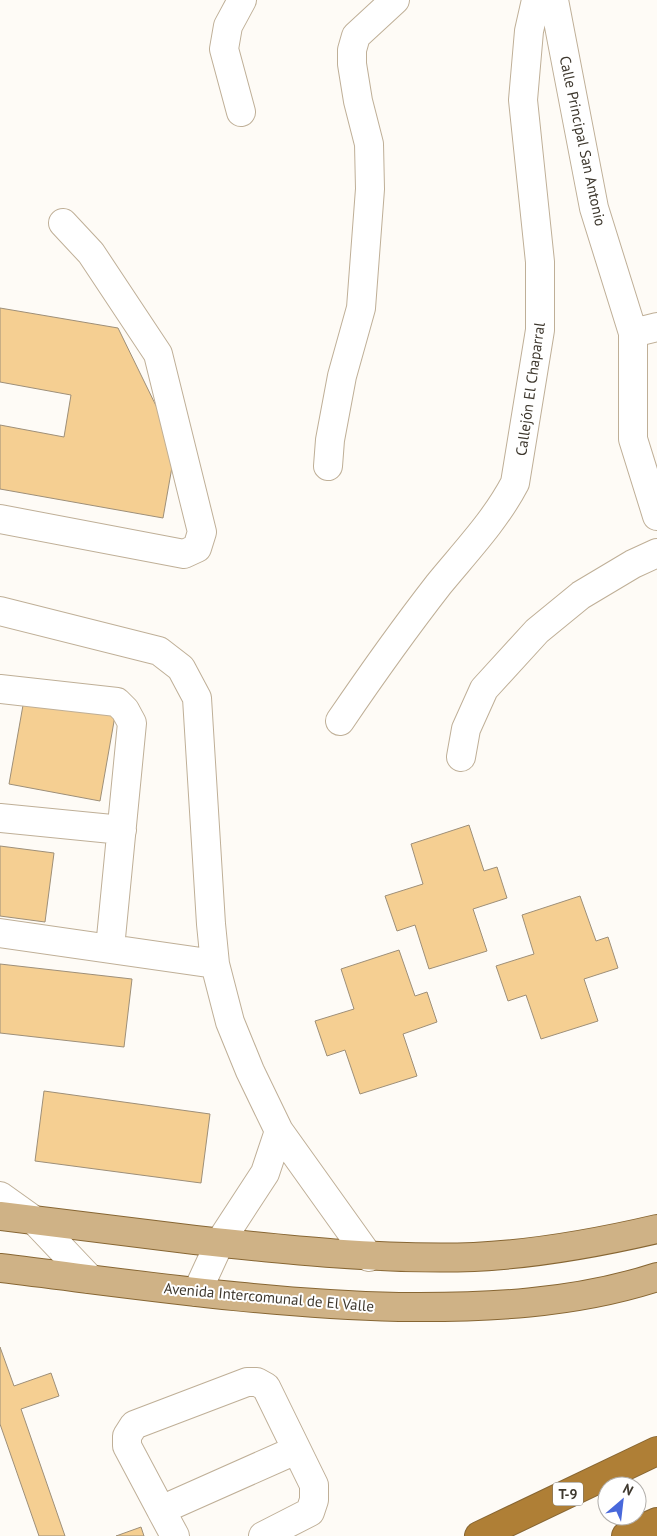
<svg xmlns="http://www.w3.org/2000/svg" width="657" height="1536" viewBox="0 0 657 1536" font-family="'PT Sans',sans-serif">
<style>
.building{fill:#f5cf92;stroke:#9e8f78}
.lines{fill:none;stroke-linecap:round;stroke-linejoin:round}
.minor-casing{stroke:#bfaf97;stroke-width:30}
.major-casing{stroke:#876633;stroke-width:30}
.highway-casing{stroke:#876633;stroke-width:30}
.minor{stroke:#fff;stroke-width:28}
.major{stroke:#cfb286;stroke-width:28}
.highway{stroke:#af7f36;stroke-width:28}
.labels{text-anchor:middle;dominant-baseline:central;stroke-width:4;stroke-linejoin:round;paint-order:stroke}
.shield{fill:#fff;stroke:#78746d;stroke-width:1}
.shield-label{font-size:14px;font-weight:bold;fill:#3e382e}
.street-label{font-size:15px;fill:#3e382e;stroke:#fff}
</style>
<rect width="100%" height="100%" fill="#fefbf6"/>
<path class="building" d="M0,308L118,328L163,420L172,467L163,518L0,489V425L64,437L71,395L0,382Z
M25,694L116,710L100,801L9,784Z
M469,825L484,871L497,867L507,898L473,909L487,951L429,969L415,925L397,931L385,896L423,884L411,844Z
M0,846L54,853L45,922L0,916Z
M580,896L596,941L608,937L618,968L584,979L598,1021L541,1039L526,995L508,1001L496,966L534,954L522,915Z
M399,950L415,996L427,992L437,1022L403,1034L417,1076L360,1094L345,1050L327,1056L315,1021L354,1009L341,969Z
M0,964L132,979L124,1047L0,1033Z
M44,1091L210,1114L201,1183L35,1161Z
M0,1347L14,1386L51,1373L59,1396L21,1409L65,1536H39L0,1424Z
M141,1527L144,1536H116Z"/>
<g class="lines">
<defs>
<path id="minor" d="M554,0L594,208L633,333V439L657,516
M241,112L224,49L228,26L242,0
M633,333L657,327
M328,466L330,440L342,376L361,308L370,189L369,144L358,101L352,64V50L356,36L395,0
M0,519L184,554L197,548L202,532L158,354L91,253L63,223
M0,611L159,651L181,668L197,698L211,924L215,964L230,1022L250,1071L279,1131L369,1257
M0,689L117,702L125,710L132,723L110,948
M340,721C372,674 404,629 439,584C466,551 495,521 515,483L540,330V262L523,100L529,31L536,0
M461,757L466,729L484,689L537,631L581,595L633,564L657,553
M0,818L122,830
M0,933L215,964
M0,1196L35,1221L90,1279
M197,1292L220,1242L265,1173L279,1131
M161,1510L175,1536
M263,1536L310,1512L314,1500V1485L266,1387L257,1382H247L134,1425L127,1436V1446L161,1510L296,1450"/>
<path id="major" d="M0,1216C65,1224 130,1232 195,1240C288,1250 381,1260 474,1257C536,1254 597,1243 657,1229
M0,1268C133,1284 265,1304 399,1307C485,1308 574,1304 657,1277"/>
<path id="highway" d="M479,1536L657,1451
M626,1536L657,1522"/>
</defs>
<use href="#minor" class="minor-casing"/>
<use href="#major" class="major-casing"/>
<use href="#highway" class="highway-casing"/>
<use href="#minor" class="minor"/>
<use href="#major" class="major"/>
<use href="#highway" class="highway"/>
</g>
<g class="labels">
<rect class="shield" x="553" y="1482.5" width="30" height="23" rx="4"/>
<g class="shield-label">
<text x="568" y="1494">T-9</text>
</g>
<g class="street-label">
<text transform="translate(583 141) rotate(78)">Calle Principal San Antonio</text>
<text transform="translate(530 389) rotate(-82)">Callejón El Chaparral</text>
<text transform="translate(269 1297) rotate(5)">Avenida Intercomunal de El Valle</text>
</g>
</g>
<g transform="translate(622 1501) rotate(28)"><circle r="24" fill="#ffffff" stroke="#b2afab"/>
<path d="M0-4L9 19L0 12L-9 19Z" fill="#4868db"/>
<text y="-8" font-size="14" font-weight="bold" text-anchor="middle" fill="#3e382e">N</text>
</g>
</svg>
